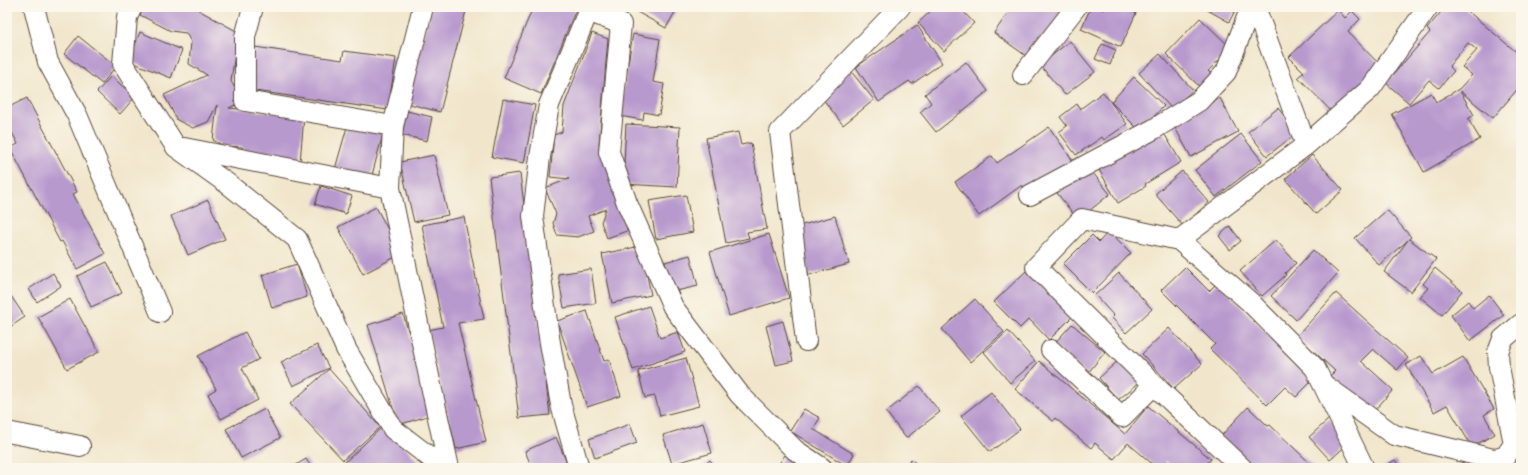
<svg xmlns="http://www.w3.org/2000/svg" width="1528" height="475" viewBox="0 0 1528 475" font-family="Itim,sans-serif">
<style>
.building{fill:#b899ce}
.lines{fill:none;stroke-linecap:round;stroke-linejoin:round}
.minor-casing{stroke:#564638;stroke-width:22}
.minor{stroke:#fff;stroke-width:20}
</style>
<rect width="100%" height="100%" fill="#fbf7ec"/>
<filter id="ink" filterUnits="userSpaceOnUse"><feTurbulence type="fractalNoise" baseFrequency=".025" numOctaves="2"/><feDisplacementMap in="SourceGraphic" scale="8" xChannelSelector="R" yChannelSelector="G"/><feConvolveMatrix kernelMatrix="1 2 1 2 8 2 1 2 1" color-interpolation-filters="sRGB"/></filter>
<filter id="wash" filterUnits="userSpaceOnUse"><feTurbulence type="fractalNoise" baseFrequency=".012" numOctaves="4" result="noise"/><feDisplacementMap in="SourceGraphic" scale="16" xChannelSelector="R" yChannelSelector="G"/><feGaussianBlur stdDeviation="0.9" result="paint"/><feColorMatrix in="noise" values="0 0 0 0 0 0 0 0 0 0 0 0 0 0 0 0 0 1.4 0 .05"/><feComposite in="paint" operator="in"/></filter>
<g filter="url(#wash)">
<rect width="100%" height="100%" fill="#f1e6cb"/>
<g id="blocks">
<path class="building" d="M144,7H193L238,32L231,81L242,102L229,108L304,116L300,162L247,157L242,147L224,146L213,140L217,105L208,122L193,128L177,120L164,95L207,75L189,64L191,42L186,33L171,31L140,15Z
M431,7H467L440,112L406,103Z
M533,7H577L541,94L504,78Z
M628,7H678L666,28Z
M935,7H959L974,23L944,51L918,23Z
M1012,7H1066L1029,58L994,33Z
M1091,7H1097L1104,10L1105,7H1124L1136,13L1121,47L1081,29Z
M1202,7H1237L1229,22Z
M1445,7H1463L1521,56V85L1493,118L1460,91L1474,115L1468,119L1480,139L1424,172L1392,114L1431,93L1436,102L1459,89L1472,75L1462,67L1477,50L1468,43L1449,66L1454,71L1439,88L1429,80L1409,103L1386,83L1430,32L1427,29Z
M1338,10L1345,18L1352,11L1360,19L1348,32L1382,67L1333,113L1298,77L1304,72L1289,57Z
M1200,18L1231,48L1208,71L1215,77L1202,89L1166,54Z
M917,25L942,63L912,84L909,81L879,102L856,67Z
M140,32L182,50L171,78L129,61Z
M592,33L608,39L599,144L632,229L607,238L601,222L606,209L588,216L594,231L578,237L557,235L553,223L556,214L545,188L569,179L550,177L554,135L562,132L564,106Z
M633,34L660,39L653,82L664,84L659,115L644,112L643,120L619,116Z
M78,36L116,66L102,84L64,54Z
M1070,41L1095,72L1065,95L1040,65Z
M1102,44L1116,50L1110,65L1095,59Z
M255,47L342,60L344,51L396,58L388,110L248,90Z
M1160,54L1193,90L1172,109L1139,73Z
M966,62L988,91L936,132L920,112L931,103L925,94Z
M850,70L874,100L843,125L819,94Z
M111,76L135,97L120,114L97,92Z
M1134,77L1164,106L1140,131L1111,102Z
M1103,92L1127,124L1104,140L1102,137L1076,155L1059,132L1067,126L1060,117L1077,104L1080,109Z
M27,98L77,192L73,194L105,254L77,269L62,241L60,242L10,148L18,144L7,123V108Z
M1220,98L1238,132L1191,157L1173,124Z
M503,99L535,105L524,163L492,157Z
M1278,108L1297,133L1267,156L1248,132Z
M407,111L432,117L427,141L402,135Z
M349,120L384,130L371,179L335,169Z
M626,124L680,127L677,187L623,184Z
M1049,127L1073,161L1028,194L1022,185L979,216L955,182L992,156L997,163Z
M1162,130L1181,162L1145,184L1146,186L1118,203L1098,168Z
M738,132L741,145L751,143L767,229L747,232L749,238L726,243L706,138Z
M1241,134L1262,161L1216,197L1195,170Z
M434,155L448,215L414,222L400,162Z
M1312,155L1343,190L1316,214L1285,179Z
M1089,168L1110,194L1078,220L1057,193Z
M1182,171L1209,202L1183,226L1155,194Z
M520,173L550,415L519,418L489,177Z
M321,186L352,196L346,214L315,204Z
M686,195L693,232L656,239L649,201Z
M208,200L225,239L188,255L171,216Z
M376,207L401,254L363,274L338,227Z
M1387,210L1411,237L1409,239L1436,259L1411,292L1384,272L1408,240L1379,265L1355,238Z
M835,216L849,264L809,275L795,227Z
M464,217L484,319L458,323L486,442L456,449L428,330L443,327L422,225Z
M1230,226L1241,241L1230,250L1219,236Z
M1109,231L1131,253L1092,293L1063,264L1092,235L1099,242Z
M769,234L789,298L729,316L710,252Z
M1276,240L1296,263L1285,273L1286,275L1262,296L1240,271Z
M641,246L651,295L612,303L602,254Z
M1313,250L1338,273L1296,320L1271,296Z
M690,255L698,286L672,292L665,262Z
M107,262L122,293L91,307L77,276Z
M297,264L307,297L272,308L262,275Z
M1185,267L1209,291L1217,283L1313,380L1296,397L1285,387L1267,405L1210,349L1215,344L1161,290Z
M1435,268L1462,291L1442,315L1420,297L1428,288L1423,284Z
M591,269L596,303L564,308L558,274Z
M1028,269L1074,315L1049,340L1029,319L1020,328L994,302Z
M53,273L61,286L37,302L29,289Z
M1119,273L1152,309L1126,333L1112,318L1114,316L1095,295Z
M1336,293L1408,358L1397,370L1373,349L1361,361L1393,390L1372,413L1330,376L1335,371L1297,336Z
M1489,295L1504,315L1470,341L1451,315L1468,301L1473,308Z
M11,296L25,317L7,329V298Z
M70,299L99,352L67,369L38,317Z
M975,299L1004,332L970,362L942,329Z
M649,306L660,338L678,332L685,352L633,370L615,317Z
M587,311L604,361L609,359L621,396L587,407L557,321Z
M403,314L434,414L398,425L368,325Z
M783,321L793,361L776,365L766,326Z
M1072,324L1105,352L1087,374L1053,345Z
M1169,328L1202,364L1174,389L1142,354Z
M1008,331L1035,361L1010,383L984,352Z
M245,332L259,359L242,368L258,400L221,419L208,394L216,389L198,356Z
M317,345L329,368L293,386L281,362Z
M1421,356L1433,374L1463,357L1494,409L1484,415L1495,434L1472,447L1447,405L1434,412L1406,365Z
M686,358L699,406L660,416L655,396L645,398L638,371Z
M1121,358L1141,381L1118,400L1099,378Z
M1039,361L1125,434L1148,406L1211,459L1204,468H1175L1166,461L1160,468H1157L1128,443L1114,459L1095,443L1091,448L1055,418L1053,421L1015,389Z
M329,369L380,427L343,460L290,404Z
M919,386L940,412L906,438L886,412Z
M991,392L1020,429L990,452L961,416Z
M1521,406V432L1512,409Z
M1248,407L1268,426L1270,425L1315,468H1255L1221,436Z
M265,409L280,438L241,458L226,429Z
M804,409L820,418L813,429L854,454L847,466L790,431Z
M1329,419L1350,442L1330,460L1309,437Z
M703,423L712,453L672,464L663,435Z
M630,424L637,443L595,458L589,439Z
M383,426L406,448L424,468H351L345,462Z
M556,437L569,468H532L525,451Z
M785,455L803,468H776Z
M306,459L312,468H291Z
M911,459L921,468H903Z
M710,460L716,468H700Z
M1395,460L1400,468H1382Z"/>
</g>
</g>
<g filter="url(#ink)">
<use href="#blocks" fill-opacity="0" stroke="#564638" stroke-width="1"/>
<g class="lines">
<defs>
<path id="minor" d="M34,7L48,62L77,115L160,312
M132,7L127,17L123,64L176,147L228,184L297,239L346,349L393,429L444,468
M253,7L245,37V101L393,126
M1255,7L1306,145L1179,240L1250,302L1315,368L1364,468
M588,11L621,24L609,152L627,203L673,307L740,395L795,450L822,468
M1023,75L1076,7
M1306,145L1370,89L1428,7
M184,148L390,188L393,126L423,7
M390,188L430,381L449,468
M1030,195L1154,129L1199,101L1226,72L1251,7
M806,341L780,132L900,7
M1051,350L1122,417L1154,385L1036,267L1082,219L1179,240
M1154,385L1242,468
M1324,385L1394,435L1493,459L1505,457L1514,444L1499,367L1498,352L1503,339L1521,324
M7,432L80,446
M579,468L561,405L549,337L533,216L540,157L549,105L590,7"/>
</defs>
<use href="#minor" class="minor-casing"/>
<use href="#minor" class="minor"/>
</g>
</g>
<rect width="1528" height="475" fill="none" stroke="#fbf7ec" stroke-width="24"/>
</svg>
